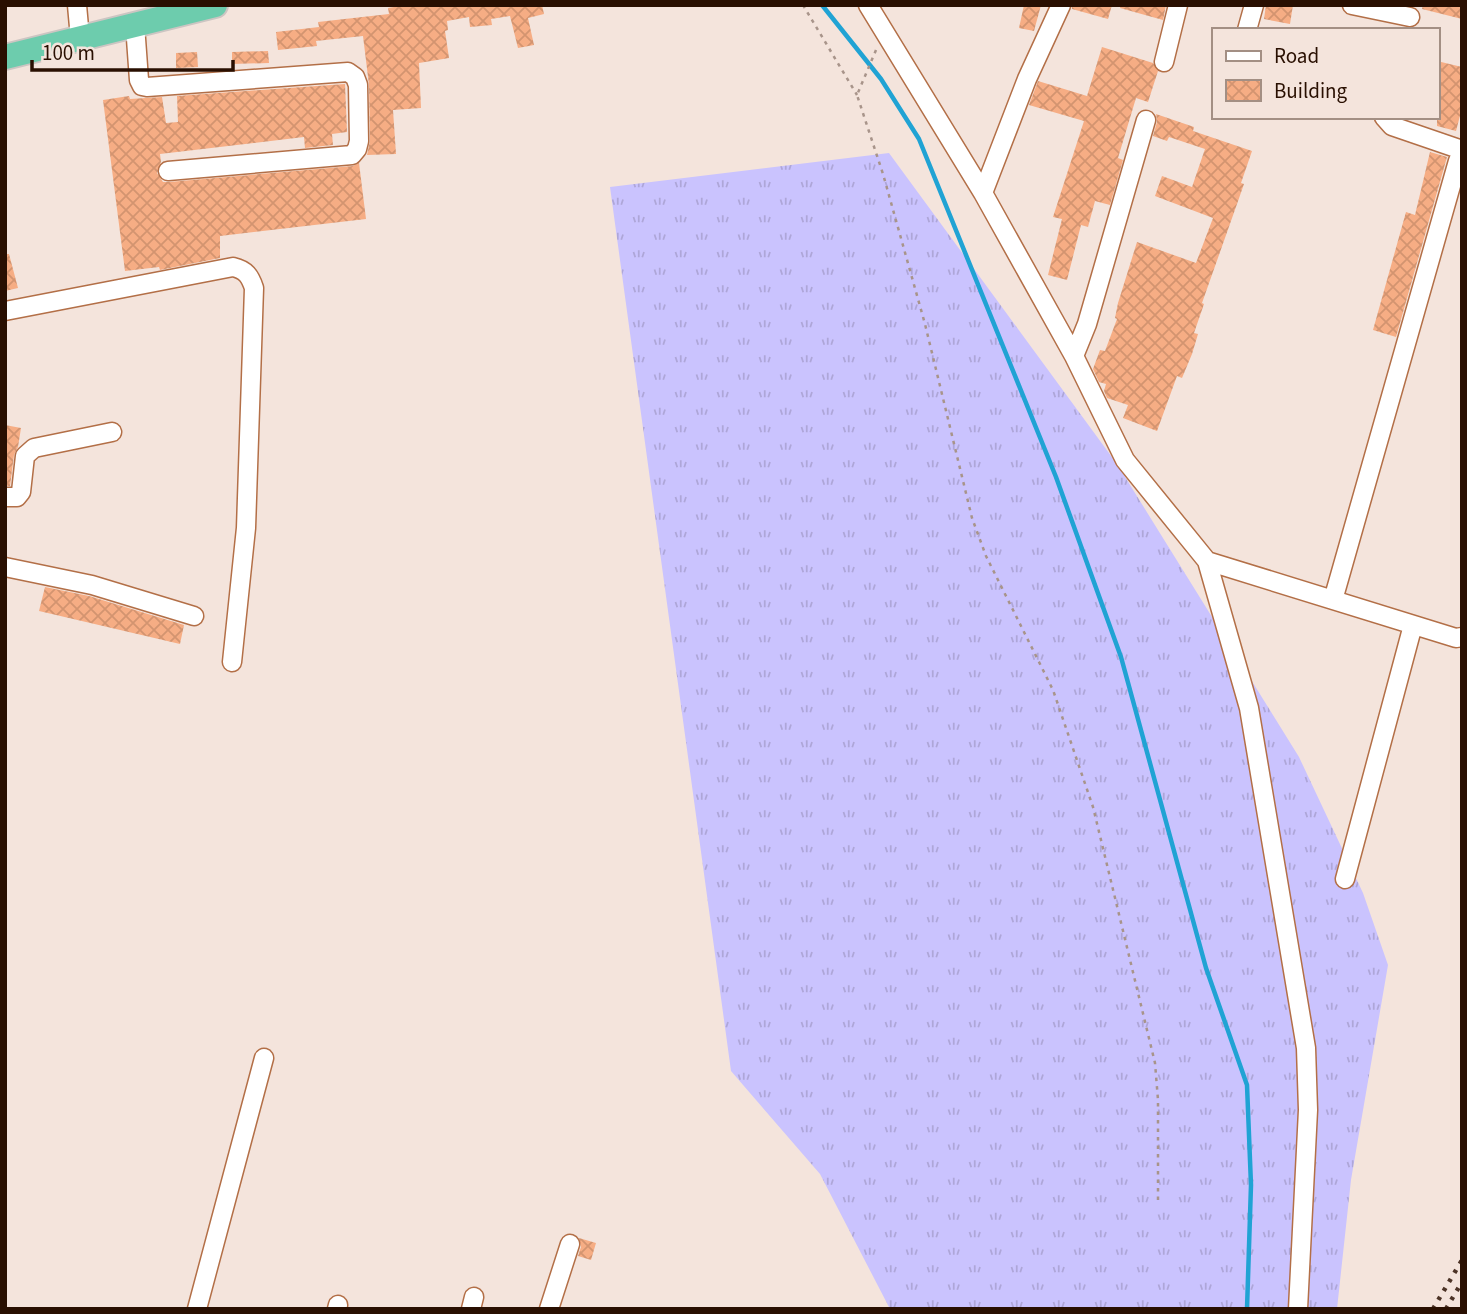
<svg xmlns="http://www.w3.org/2000/svg" width="1467" height="1314" viewBox="0 0 1467 1314" font-family="'Source Sans 3',sans-serif">
<style>
.grass{fill:url(#grass-tufts)}
.lines{fill:none;stroke-linecap:round;stroke-linejoin:round}
.stream{stroke:#20a3d4;stroke-width:4.5}
.building{fill:url(#building-cross-hatch)}
.minor-casing{stroke:#b36f47;stroke-width:21}
.highway-casing{stroke:#ccc5c2;stroke-width:28}
.path{stroke:#a8948a;stroke-width:2.5;stroke-dasharray:3.5 5;stroke-linecap:butt}
.minor{stroke:#fff;stroke-width:18}
.highway{stroke:#6dccad;stroke-width:24}
.rail{stroke:#4c3326;stroke-width:4.5;stroke-dasharray:3.5 7;stroke-linecap:butt}
</style>
<defs>
<pattern id="grass-tufts" width="24" height="20" patternUnits="userSpaceOnUse" patternTransform="scale(1.75)"><rect width="24" height="20" fill="#cac3fe"/><path d="M3 7l-1-3M5 7V3M7 7l1-3M15 17l-1-3M17 17v-4M19 17l1-3" fill="none" stroke="#aea6d8"/></pattern>
<pattern id="building-cross-hatch" width="8" height="8" patternUnits="userSpaceOnUse" patternTransform="scale(1.75)"><rect width="8" height="8" fill="#f6ad84"/><path d="M0 0l8 8M0 8l8-8" fill="none" stroke="#d39470"/></pattern>
</defs>
<rect width="100%" height="100%" fill="#f4e4dc"/>
<path class="grass" d="M889,153L1117,464L1299,757L1363,893L1388,965L1351,1180L1337,1309H890L820,1174L731,1071L610,187Z"/>
<g class="lines">
<path class="stream" d="M822,5L881,79L919,139L1056,477L1121,657L1206,968L1247,1085L1251,1185L1247,1309"/>
</g>
<path class="building" d="M406,5H542L544,14L528,18L534,45L518,48L510,16L491,19L492,25L470,27L469,17L447,21L448,30L445,31L449,58L419,63L421,108L393,110L396,154L367,155L370,141L369,85L363,36L316,41L317,46L278,50L276,32L319,27L318,22L389,14L388,8Z
M1024,5H1041L1034,31L1019,28Z
M1072,5H1112L1108,19L1072,9Z
M1121,5H1166L1163,20L1120,8Z
M1266,5H1293L1290,24L1264,19Z
M1423,5H1462V19L1422,9Z
M1102,47L1153,63L1158,71L1148,102L1136,98L1118,158L1123,160L1110,205L1095,201L1088,227L1081,225L1067,280L1048,275L1062,219L1053,217L1084,121L1029,105L1038,81L1087,96Z
M268,51L269,63L232,64V52Z
M197,52L198,67L176,68V53Z
M1437,61L1462,67V108L1456,131L1437,126Z
M345,84L347,132L332,134L333,145L305,148L304,137L160,154L161,162L157,173L163,182H169L353,166L359,163L366,219L220,236V258L160,270L159,267L125,271L103,100L129,96L130,99L162,97L166,123L178,122L177,96Z
M1156,114L1194,127L1193,131L1252,151L1241,183L1244,184L1237,204L1202,303L1204,304L1194,333L1198,334L1192,354L1182,378L1177,376L1157,431L1123,418L1128,405L1107,398L1104,391L1106,384L1099,382L1093,369L1100,350L1105,351L1117,319L1115,318L1118,303L1137,242L1196,263L1213,218L1155,196L1162,176L1192,187L1205,149L1169,137L1167,141L1153,136L1157,122Z
M1430,152L1447,157L1396,337L1373,330L1406,212L1415,215Z
M5,254H9L18,288L5,291Z
M5,425L21,428L18,447L14,455L10,486H5Z
M45,587L89,596L184,625L180,644L39,611Z
M579,1238L596,1243L591,1260L578,1256L581,1247Z"/>
<g class="lines">
<defs>
<path id="minor" d="M77,5L80,38
M868,5L983,193L1074,356L1125,460L1207,561L1249,708L1306,1048L1308,1110L1298,1309
M1352,5L1410,17
M135,25L139,80L142,86L147,87L348,72L355,77L358,85L359,141L357,149L352,155L168,171
M1247,30L1254,5
M1164,62L1178,5
M1384,117L1392,126L1462,150
M983,193L1027,79L1061,5
M5,311L233,267C246,270 250,276 254,288L246,528L232,662
M1074,356L1087,324L1146,120
M5,497H17L21,492L25,456L34,448L112,432
M1207,561L1456,638L1462,637
M5,567L92,585L194,616
M1333,600L1458,161
M1345,879L1413,625
M197,1309L264,1058
M337,1309L338,1305
M471,1309L474,1297
M549,1309L570,1244"/>
<path id="highway" d="M5,57L215,5"/>
</defs>
<use href="#minor" class="minor-casing"/>
<use href="#highway" class="highway-casing"/>
<path class="path" d="M803,5L857,95
M876,50L857,95L883,174L925,324L972,518L986,556L1053,690L1093,807L1155,1063L1158,1100V1202"/>
<use href="#minor" class="minor"/>
<use href="#highway" class="highway"/>
<path class="rail" d="M1433,1309L1462,1260
M1446,1309L1462,1282"/>
</g>
<rect width="1467" height="1314" fill="none" stroke="#290f01" stroke-width="14"/>
<rect x="1212" y="28" width="228" height="91" fill="#f4e4dc" stroke="#a38f84" stroke-width="2"/>
<rect x="1226" y="51" width="35" height="10" fill="#ffffff" stroke="#a38f84" stroke-width="2"/>
<text x="1274" y="63" font-size="21" fill="#290f01">Road</text>
<rect x="1226" y="80" width="35" height="21" fill="url(#building-cross-hatch)" stroke="#a38f84" stroke-width="2"/>
<text x="1274" y="98" font-size="21" fill="#290f01">Building</text>
<path d="M32 60v10h201v-10" fill="none" stroke="#290f01" stroke-width="3.5"/>
<text x="42" y="60" font-size="21" fill="#290f01" stroke="#f4e4dc" stroke-width="5" paint-order="stroke">100 m</text>
</svg>
